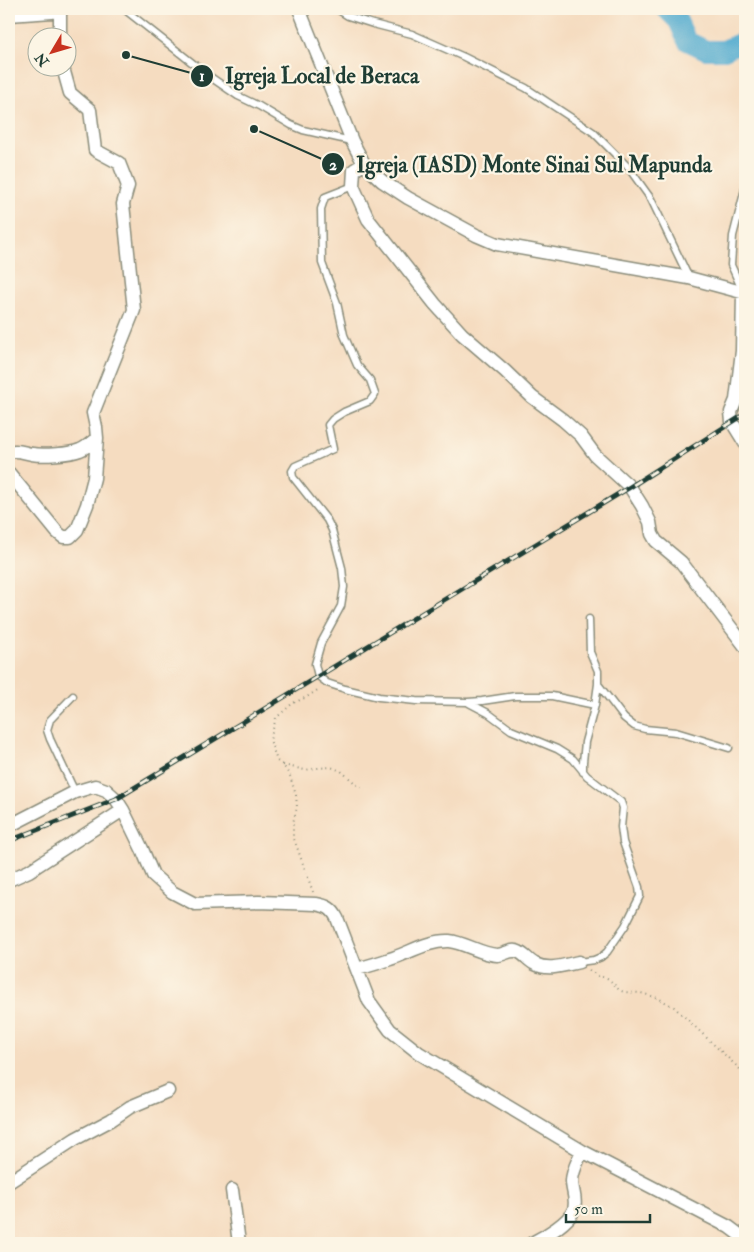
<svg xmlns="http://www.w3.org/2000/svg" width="754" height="1252" viewBox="0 0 754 1252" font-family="'IM FELL Double Pica',serif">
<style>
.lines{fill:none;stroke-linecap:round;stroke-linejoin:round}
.river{stroke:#51aacf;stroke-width:20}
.service-casing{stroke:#8a8c7a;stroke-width:9}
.minor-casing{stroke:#8a8c7a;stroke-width:15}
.path{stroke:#8a8c7a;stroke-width:2;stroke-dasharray:1 4;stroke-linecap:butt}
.service{stroke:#fff;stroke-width:6}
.minor{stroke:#fff;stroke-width:12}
.rail-casing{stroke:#1f3d34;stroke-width:5}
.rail{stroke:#fcf5e5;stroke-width:3;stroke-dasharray:9;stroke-linecap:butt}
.leader{fill:none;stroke:#1f3d34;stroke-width:2}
.callout-dot{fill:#1f3d34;stroke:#fcf5e5;stroke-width:2}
.mark-label{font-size:15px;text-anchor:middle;font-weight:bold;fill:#fff}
.callout-label{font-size:22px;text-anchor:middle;font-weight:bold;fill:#1f3d34;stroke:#fcf5e5;stroke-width:4.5;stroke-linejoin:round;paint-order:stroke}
</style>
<rect width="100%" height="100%" fill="#fcf5e5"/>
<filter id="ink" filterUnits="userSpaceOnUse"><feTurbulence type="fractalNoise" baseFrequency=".02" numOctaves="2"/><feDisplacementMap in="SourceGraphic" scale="10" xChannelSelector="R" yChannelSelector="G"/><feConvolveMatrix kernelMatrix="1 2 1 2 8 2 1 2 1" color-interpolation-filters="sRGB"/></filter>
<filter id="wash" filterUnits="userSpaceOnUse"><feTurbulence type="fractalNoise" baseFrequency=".0096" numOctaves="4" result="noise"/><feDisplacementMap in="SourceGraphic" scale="20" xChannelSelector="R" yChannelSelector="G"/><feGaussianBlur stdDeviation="1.12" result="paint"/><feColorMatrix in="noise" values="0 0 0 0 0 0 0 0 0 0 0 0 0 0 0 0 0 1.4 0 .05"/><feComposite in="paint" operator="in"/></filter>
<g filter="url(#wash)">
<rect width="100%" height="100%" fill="#f5dcc0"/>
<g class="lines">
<path class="river" d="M666,9L678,21L687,41L706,50H724L742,42L745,43"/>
</g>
</g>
<g filter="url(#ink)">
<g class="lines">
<defs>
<path id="service" d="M124,9L209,76L238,96L259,106L291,125L303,130L351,141
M337,9L348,16L373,24L412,34L464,57L526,88L593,132L628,167L651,199L689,278
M353,186L325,197L321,209L322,263L337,303L344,335L357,365L370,380L375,394L370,401L344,412L333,419L328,425L333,449L295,466L292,471L293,477L327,520L332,530L342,568L344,587L341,606L321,643L315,664L318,676L327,683L345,689L379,697L416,701L468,702L482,701L515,696H552L595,705
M743,292L731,265L733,236L745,189
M598,684L624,718L634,726L645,729L676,732L729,748
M73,696L50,720L47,730L50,739L75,792
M469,703L488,713L511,730L557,749L573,759L587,776L621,802L623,808L621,827L623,842L639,887L640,896L625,926L607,952L601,957L594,960L579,962
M583,772V762L585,742L595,705L598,684V671L590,652L589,619"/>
<path id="minor" d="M299,9L352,141L364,164L382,181L408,198L476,235L497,244L689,278L745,293
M9,15L52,12L63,9
M60,38V10
M364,164L354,170L353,186L368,219L435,304L462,334L505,371L532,397L563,420L581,436L595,455L630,487L642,506L650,522L652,534L656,541L681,562L745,646
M743,292L742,351L736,400L731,412L732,422L745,443
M9,452C18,449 24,453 32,454C43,456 70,454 80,450C86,448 92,442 97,438
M9,473L57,532L63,537H70L77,530L87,505L94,478L97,438L96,427L93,413L134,310L123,204L128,186L119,163L95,150L90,110L70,93L63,68
M9,826L75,792L95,786L106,790L116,799L123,810L142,849L153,875L172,892L195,904L259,902L316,904C327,906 332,908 337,918L369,1001L390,1030L419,1053L582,1151L729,1227L745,1239
M9,880L29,871L123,810
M357,969C368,966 379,963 390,959C409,953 429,940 449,941C466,943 480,954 497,955C505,955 511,948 519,952C525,955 529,961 535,964C549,971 564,965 579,962
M9,1182L75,1139L111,1120L130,1107L168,1091
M232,1190L239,1243
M532,1243C544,1237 570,1222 574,1209C577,1199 572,1191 572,1181C572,1171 578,1161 582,1151"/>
</defs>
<use href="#service" class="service-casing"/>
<use href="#minor" class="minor-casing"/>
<path class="path" d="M283,765L305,770L318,768L331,767L341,771L363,790
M313,892L293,836V823L297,807L296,795L290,776L283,765L277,761L270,740L276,718L293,703L307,697L319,689
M589,970L598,976L607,978L613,983L619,990L624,992L641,993L658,998L674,1007L745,1074"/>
<use href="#service" class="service"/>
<use href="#minor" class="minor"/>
<defs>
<path id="rail" d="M9,841L116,799L630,487L745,414"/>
</defs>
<use href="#rail" class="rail-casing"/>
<use href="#rail" class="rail"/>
</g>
</g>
<path class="leader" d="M126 55L202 76M254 129L333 164"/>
<g class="callout-dot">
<circle cx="126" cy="55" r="5"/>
<circle cx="254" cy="129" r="5"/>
<circle cx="202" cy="76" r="12"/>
<circle cx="333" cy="164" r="12"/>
</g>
<g class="mark-label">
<text x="202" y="81">1</text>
<text x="333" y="170">2</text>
</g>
<g class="callout-label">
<text x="322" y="83">Igreja Local de Beraca</text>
<text x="534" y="172">Igreja (IASD) Monte Sinai Sul Mapunda</text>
</g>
<rect width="754" height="1252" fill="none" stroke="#fcf5e5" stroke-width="30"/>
<g transform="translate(52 52) rotate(232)"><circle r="24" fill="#fcf5e5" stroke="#a4ab9e"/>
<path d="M0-4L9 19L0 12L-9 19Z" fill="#c8321e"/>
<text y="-8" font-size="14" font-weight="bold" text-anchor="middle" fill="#1f3d34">N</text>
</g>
<path d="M566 1214v8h84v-8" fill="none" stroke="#1f3d34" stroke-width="2.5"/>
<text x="574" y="1214" font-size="15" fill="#1f3d34" stroke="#fcf5e5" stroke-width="4" paint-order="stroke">50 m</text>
</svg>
